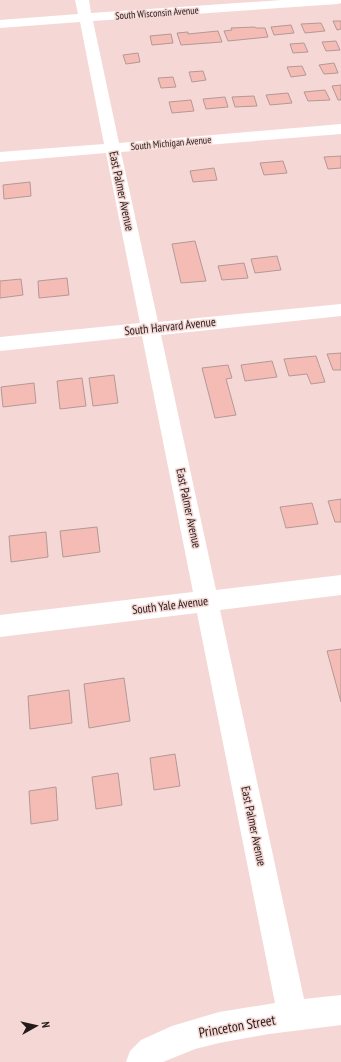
<svg xmlns="http://www.w3.org/2000/svg" width="341" height="1062" viewBox="0 0 341 1062" font-family="'PT Sans Narrow',sans-serif">
<style>
.building{fill:#f5bcb6;stroke:#b39996}
.lines{fill:none;stroke-linecap:round;stroke-linejoin:round}
.street{fill:#fff;fill-rule:evenodd}
.labels{text-anchor:middle;dominant-baseline:central;stroke-width:3;stroke-linejoin:round;paint-order:stroke}
.far-street-label{font-size:10px;fill:#241a19;stroke:#f5d8d5}
.street-label{font-size:12px;fill:#241a19;stroke:#f5d8d5}
.near-street-label{font-size:14px;fill:#241a19;stroke:#f5d8d5}
</style>
<rect width="100%" height="100%" fill="#f5d8d5"/>
<path class="building" d="M333,21H341V29L337,30Z
M321,23L325,31L305,33L301,24Z
M291,25L294,33L274,35L271,27Z
M255,27L256,28H265L268,37L228,41L224,31L232,30L231,28Z
M218,31L222,42L181,45L177,33L188,32V34Z
M171,34L173,43L152,45L150,36Z
M336,41L340,50L326,51L322,42Z
M304,43L308,52L293,53L290,44Z
M138,53L140,62L126,64L123,55Z
M334,63L338,73L324,74L319,65Z
M302,66L306,75L291,77L287,67Z
M203,71L206,80L192,82L189,72Z
M173,77L176,87L161,88L158,78Z
M341,85V100H338L332,86Z
M325,90L330,100L308,101L304,92Z
M288,93L292,103L270,105L266,95Z
M254,96L257,106L235,107L232,97Z
M225,97L228,107L206,109L203,99Z
M191,100L194,111L172,113L169,102Z
M341,156V168L328,169L324,157Z
M283,161L287,173L264,175L260,163Z
M214,168L217,180L193,182L190,171Z
M30,182L31,196L4,199L3,185Z
M195,241L206,281L181,283L172,244Z
M277,256L281,270L255,273L251,259Z
M244,263L248,278L222,280L218,266Z
M67,278L69,295L39,298L38,281Z
M21,279L23,295L0,298V281Z
M341,353V370H333L327,354Z
M316,356L325,382L311,384L307,374L289,376L284,359Z
M272,361L277,377L245,381L241,365Z
M228,365L232,378L226,379L236,415L215,418L202,368Z
M114,375L118,403L93,406L89,378Z
M82,378L86,406L60,409L57,381Z
M34,383L36,403L3,407L1,387Z
M341,499V522H335L328,501Z
M312,503L318,524L286,528L280,507Z
M97,527L100,552L63,557L60,531Z
M46,532L48,557L11,562L9,536Z
M341,649V702L327,651Z
M124,678L130,721L89,728L84,684Z
M69,690L72,723L30,729L28,696Z
M175,754L180,786L154,790L150,758Z
M118,773L122,805L96,809L92,777Z
M56,787L58,820L31,824L29,791Z"/>
<g class="lines">
<path class="street" d="M75,0H89L91,13L282,0H341V3L338,4L93,21L119,143L341,124V134L121,152L158,322L341,304V316L161,335L216,590L341,575V595L220,610L304,999L341,995V1025L269,1034L219,1043L195,1049L163,1062H126L130,1051L141,1040L172,1026L219,1012L275,1003L197,613L0,637V615L193,592L142,336L0,351V337L140,323L106,153L0,162V152L104,144L80,22L0,28V20L78,14Z"/>
</g>
<g class="labels">
<g class="far-street-label">
<text transform="translate(157 13) rotate(-4)">South Wisconsin Avenue</text>
<text transform="translate(171 143) rotate(-5)">South Michigan Avenue</text>
</g>
<g class="street-label">
<text transform="translate(122 191) rotate(78)">East Palmer Avenue</text>
<text transform="translate(170 326) rotate(-6)">South Harvard Avenue</text>
<text transform="translate(189 508) rotate(78)">East Palmer Avenue</text>
<text transform="translate(170 605) rotate(-7)">South Yale Avenue</text>
<text transform="translate(254 826) rotate(78)">East Palmer Avenue</text>
</g>
<g class="near-street-label">
<text transform="translate(237 1026) rotate(-10)">Princeton Street</text>
</g>
</g>
<g transform="translate(36 1026) rotate(82)" stroke="#f5d8d5" stroke-width="3" paint-order="stroke">
<path d="M0-3L7 15L0 10L-7 15Z" fill="#241a19"/>
<text y="-6" font-size="11" font-weight="bold" text-anchor="middle" fill="#241a19">N</text>
</g>
</svg>
